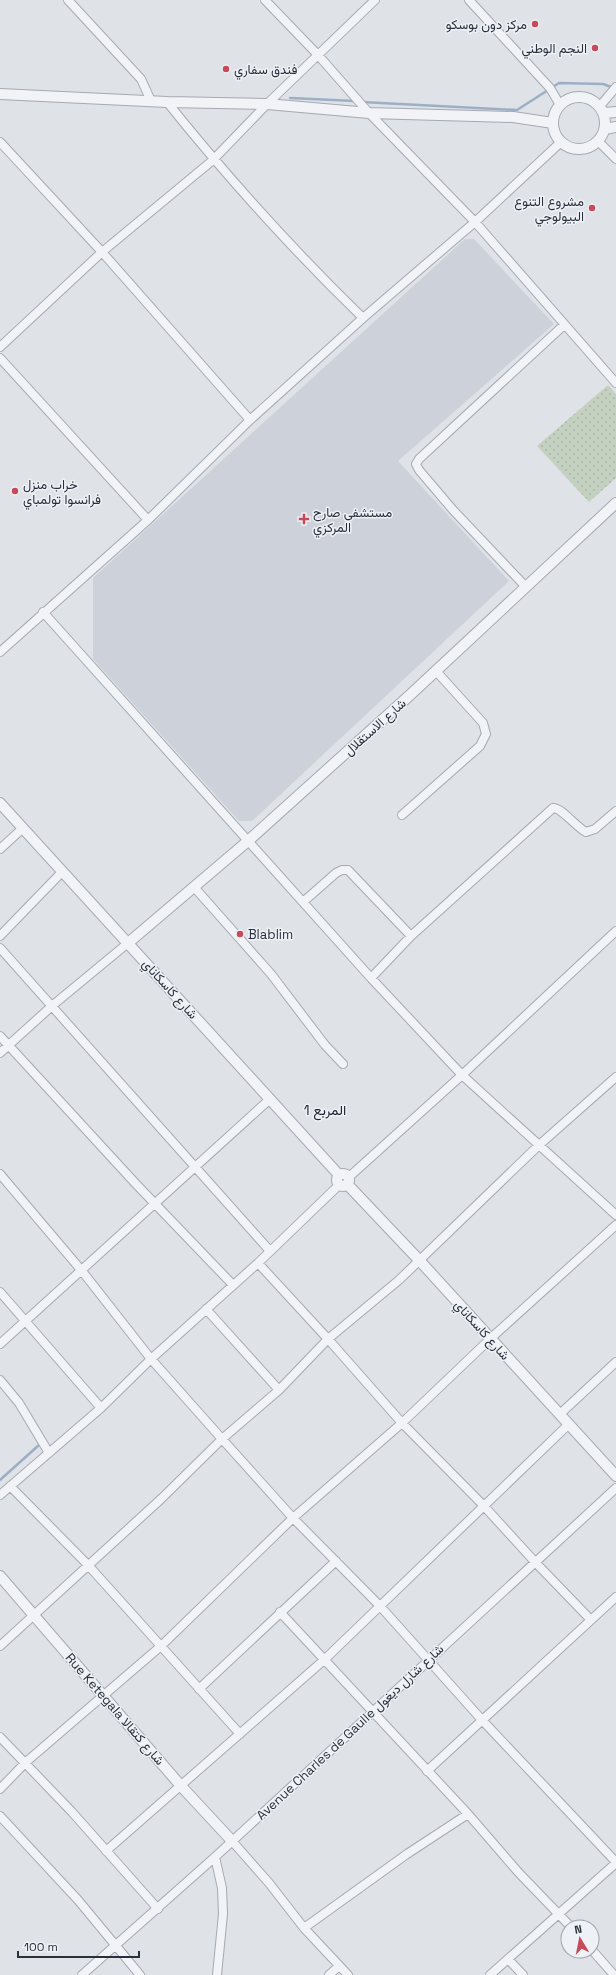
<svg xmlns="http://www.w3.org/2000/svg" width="616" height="1975" viewBox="0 0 616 1975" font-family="'Space Grotesk',Vazirmatn,sans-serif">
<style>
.built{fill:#cdd1d9}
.park{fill:url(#park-dots)}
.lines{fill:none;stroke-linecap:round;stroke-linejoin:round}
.stream{stroke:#9cafc6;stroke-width:2.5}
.minor-casing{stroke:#a5a9b1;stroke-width:10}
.tertiary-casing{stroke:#a5a9b1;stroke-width:12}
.minor{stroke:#f1f3f6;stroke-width:8}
.tertiary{stroke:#f1f3f6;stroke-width:10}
.poi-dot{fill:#c64a59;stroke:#eef1f5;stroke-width:1.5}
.labels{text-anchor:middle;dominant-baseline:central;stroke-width:3;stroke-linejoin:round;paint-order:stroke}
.poi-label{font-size:13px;fill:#29303d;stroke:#eef1f5;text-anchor:start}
.street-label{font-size:13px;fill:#29303d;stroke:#eef1f5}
.neighbourhood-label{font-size:14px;fill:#1b212e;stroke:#eef1f5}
</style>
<defs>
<pattern id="park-dots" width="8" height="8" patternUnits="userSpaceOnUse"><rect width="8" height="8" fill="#c4d1c0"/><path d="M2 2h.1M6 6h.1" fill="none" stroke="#a8b4a6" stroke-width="1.8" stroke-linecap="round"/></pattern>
</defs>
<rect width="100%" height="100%" fill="#dfe2e7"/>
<path class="built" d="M465,239H474L554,324L398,461L509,581L252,821H239L93,659V578Z"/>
<path class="park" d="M608,385L616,394V478L589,502L537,446Z"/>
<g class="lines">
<path class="stream" d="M290,98L355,101
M362,102L517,110L559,83L603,84L614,88
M0,1480L39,1445"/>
<defs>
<path id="minor" d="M68,0L141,79L151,101
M265,0L318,55L369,113L475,222L616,383
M469,0L550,88L560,105
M167,102C228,178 293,250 363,318
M600,106L616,87
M598,141L616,159
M0,142L102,252L250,420
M0,347L102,252L213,160L267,104L375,0
M0,358L148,520
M526,587L453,510L419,470L416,464L419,459L564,325
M43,612L371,978L462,1075L616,1215
M0,652L148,520L250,420L363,318L475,222L561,142
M402,815L480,746L486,734L483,723L436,671
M0,849L23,828
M194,887L271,974L325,1045L343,1064
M303,902L336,873L342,870H348L411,936
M0,936L62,872
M0,948L270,1251
M371,978L411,936L553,808C561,807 577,828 586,832L595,829L616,811
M0,1036L136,1184L233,1285
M0,1053L53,1005L128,943
M0,1174L82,1271L151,1359L222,1439L293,1518L380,1606L482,1720L616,1862
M349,1177L462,1075L616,931
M258,1263L328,1339L402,1423L483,1505L535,1562L591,1620
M0,1292L101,1408
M206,1309L279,1390
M0,1344L270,1099
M0,1380L19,1403L49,1453
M560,1414L616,1362
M10,1486L88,1565L240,1734
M0,1495L101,1408L151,1359L258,1263L339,1185
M280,1612L468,1814L519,1873L571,1927
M0,1646L161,1499L222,1439L279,1390L328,1339L399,1280L538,1146L616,1077
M199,1689L336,1561
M0,1737L72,1812L158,1909
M427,1771L616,1597
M0,1789L26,1762L161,1646L293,1518L402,1423L490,1339L616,1225
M0,1816L78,1900L140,1975
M232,1841L269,1883L304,1928L348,1975
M106,1851L324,1660L569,1424
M215,1857L222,1888L223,1914L217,1975
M304,1928L407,1854L468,1814
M592,1950L614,1975
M508,1959L523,1975
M82,1975L215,1857L616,1488
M329,1975L339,1966
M490,1975L616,1863"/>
<path id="tertiary" d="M0,94L167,102L267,104L369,113L513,117L553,123
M553 123a26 26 0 1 1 52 0a26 26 0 1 1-52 0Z
M604,113L616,112
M605,129L616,127
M0,803L339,1175
M128,943L248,841L410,695L616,503
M337 1180a6 6 0 1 1 12 0a6 6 0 1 1-12 0Z
M347,1184L419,1260L616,1476
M0,1576L181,1786L232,1841"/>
</defs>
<use href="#minor" class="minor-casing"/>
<use href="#tertiary" class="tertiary-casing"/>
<use href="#minor" class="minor"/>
<use href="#tertiary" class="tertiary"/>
</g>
<g class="poi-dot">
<circle cx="535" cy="24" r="4"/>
<circle cx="595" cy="48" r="4"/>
<circle cx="226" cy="69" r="4"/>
<circle cx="592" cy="208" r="4"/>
<circle cx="15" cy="491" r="4"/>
<path d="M302 513h4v4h4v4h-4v4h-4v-4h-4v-4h4z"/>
<circle cx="240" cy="934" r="4"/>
</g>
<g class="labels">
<g class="poi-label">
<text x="527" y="24" text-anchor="end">مركز دون بوسكو</text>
<text x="587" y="48" text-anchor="end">النجم الوطني</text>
<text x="234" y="69">فندق سفاري</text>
<text x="584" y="201" text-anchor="end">مشروع التنوع<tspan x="584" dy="15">البيولوجي</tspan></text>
<text x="23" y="484">خراب منزل<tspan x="23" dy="15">فرانسوا تولمباي</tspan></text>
<text x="313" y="512">مستشفى صارح<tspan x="313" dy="15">المركزي</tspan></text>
<text x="248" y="934">Blablim</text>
</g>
<g class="street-label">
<text transform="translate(375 727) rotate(-42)">شارع الاستقلال</text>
<text transform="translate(170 989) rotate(48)">شارع كاسكاناي</text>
<text transform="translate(482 1330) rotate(48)">شارع كاسكاناي</text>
<text transform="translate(115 1709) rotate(49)">Rue Ketegala شارع كتقالا</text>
<text transform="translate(350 1732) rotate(-43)">Avenue Charles de Gaulle شارع شارل ديغول</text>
</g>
<g class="neighbourhood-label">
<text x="325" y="1110">المربع 1</text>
</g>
</g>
<g transform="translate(580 1939) rotate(350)"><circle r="19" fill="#eef1f5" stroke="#9fa4ab"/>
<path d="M0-3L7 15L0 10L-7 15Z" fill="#c64a59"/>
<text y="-6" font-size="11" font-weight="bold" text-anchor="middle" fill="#29303d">N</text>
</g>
<path d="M18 1951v6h121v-6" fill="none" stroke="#29303d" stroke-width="2"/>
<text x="24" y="1951" font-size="12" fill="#29303d" stroke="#eef1f5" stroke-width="3" paint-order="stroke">100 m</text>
</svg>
